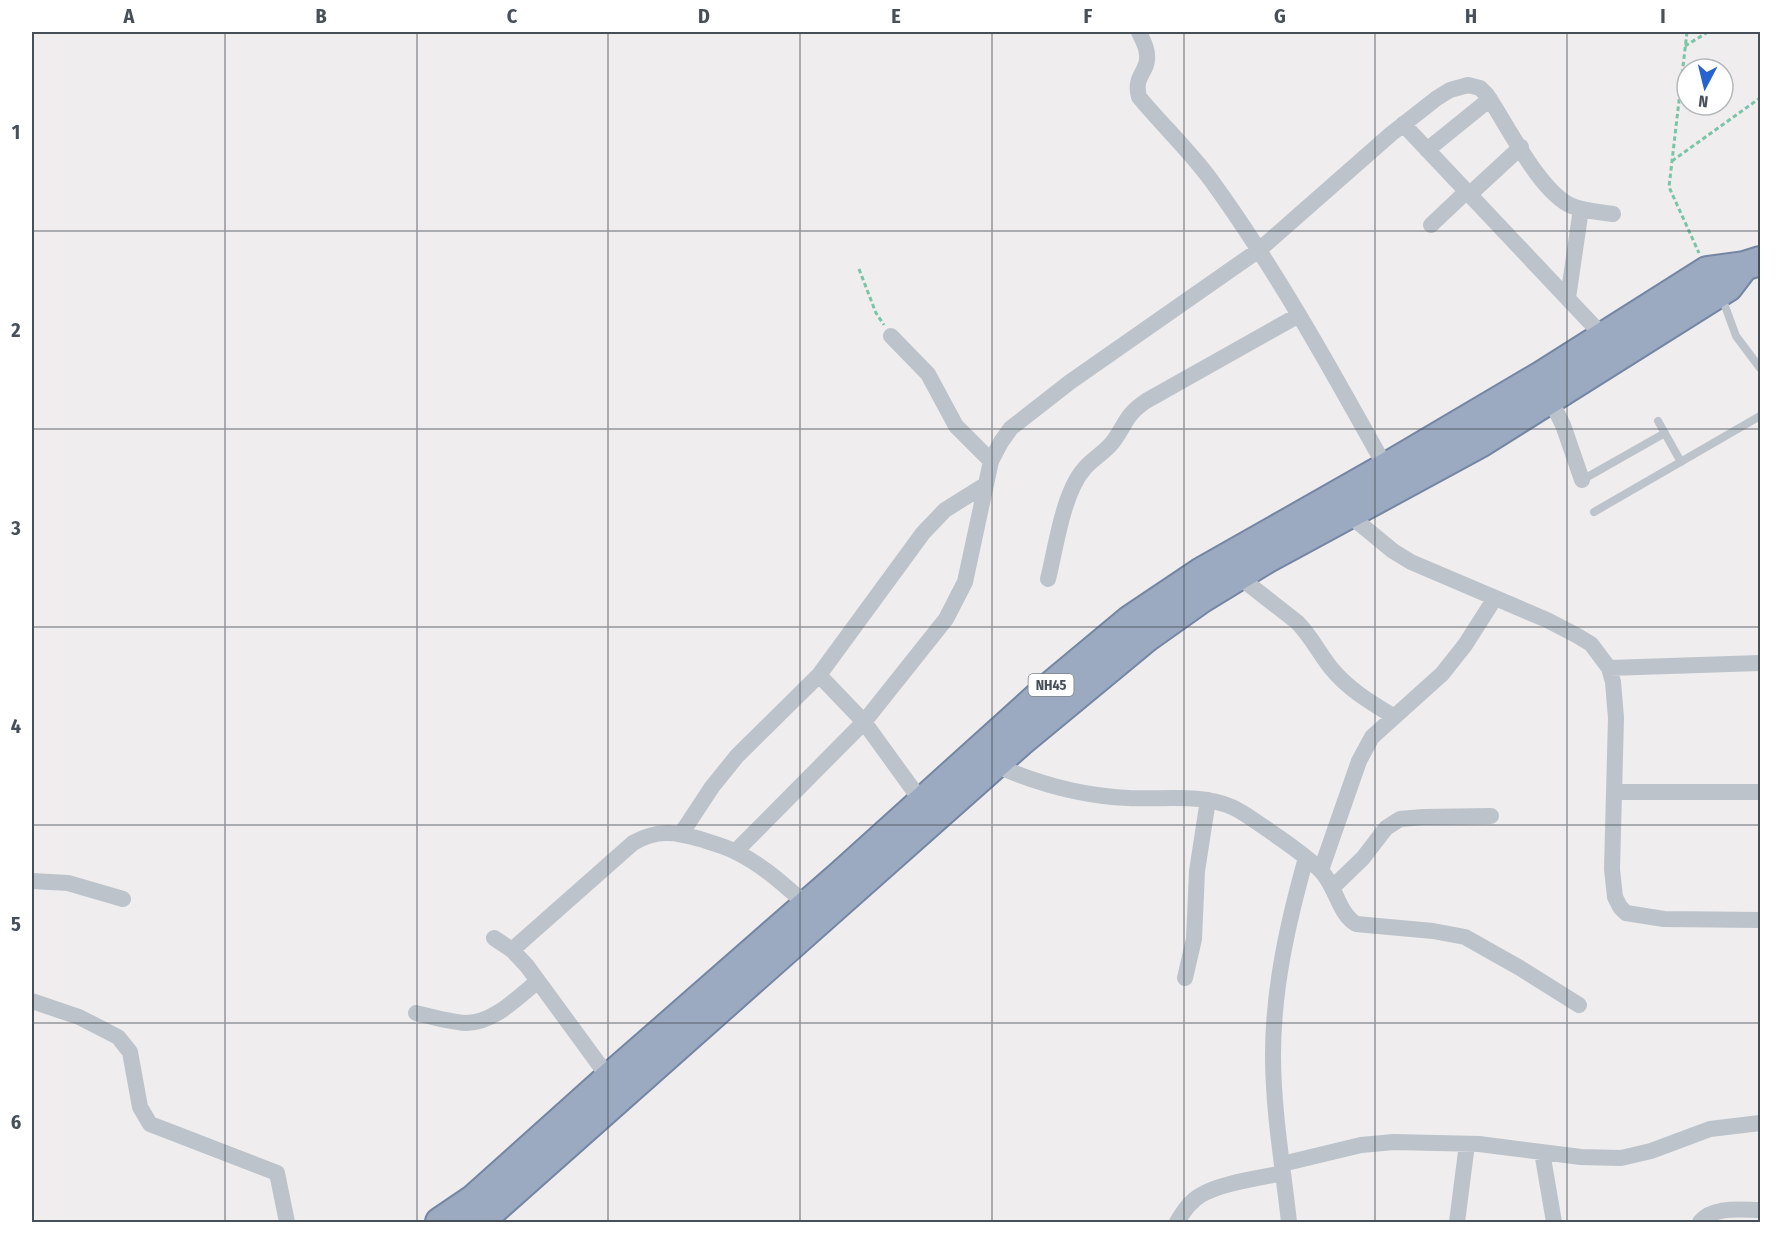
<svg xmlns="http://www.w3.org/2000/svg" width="1792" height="1254" viewBox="0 0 1792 1254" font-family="'Fira Sans Condensed',sans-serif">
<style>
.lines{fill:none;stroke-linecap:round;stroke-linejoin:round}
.trunk-casing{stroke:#7486a4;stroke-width:32}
.path{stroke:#79c5a6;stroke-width:3;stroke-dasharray:4.5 3;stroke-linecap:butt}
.service{stroke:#bcc3cb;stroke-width:8}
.minor{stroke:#bcc3cb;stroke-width:16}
.trunk{stroke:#9baac1;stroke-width:28}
.grid{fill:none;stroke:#474f59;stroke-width:1.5;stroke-opacity:0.55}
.labels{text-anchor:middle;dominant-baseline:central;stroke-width:4.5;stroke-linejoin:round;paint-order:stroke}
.shield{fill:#fff;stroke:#7e848b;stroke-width:1.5}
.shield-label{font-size:14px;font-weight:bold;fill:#474f59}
.neatline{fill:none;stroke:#474f59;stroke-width:2}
.grid-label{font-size:20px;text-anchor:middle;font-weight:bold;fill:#474f59}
</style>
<rect width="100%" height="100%" fill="#efeded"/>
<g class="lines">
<defs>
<path id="trunk" d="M440,1222L474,1199L609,1078L841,875L1046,690L1130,620L1200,573L1392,464L1541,376L1707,271L1744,266L1760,261
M479,1222L1020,742L1147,637L1202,598L1266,559L1480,443L1728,287L1744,266"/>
</defs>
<use href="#trunk" class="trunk-casing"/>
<path class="path" d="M1687,32L1669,187L1699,253
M1685,46L1708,32
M1672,161L1760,98
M859,269L876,313L884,325"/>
<path class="service" d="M1721,295L1736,336L1760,368
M1658,421L1681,462
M1582,480L1665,433
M1594,512L1760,416"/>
<path class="minor" d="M1139,32C1142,39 1147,47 1147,55C1149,72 1133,75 1139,97C1162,125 1189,150 1211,180C1277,271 1331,369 1386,468
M1403,124L1604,337
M1427,150L1490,99
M1470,194L1521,147
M1431,225L1467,191
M1568,298L1581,209
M891,336L928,374L956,426L991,461
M1550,399L1563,425L1582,480
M1348,514L1393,551L1411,562L1547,620L1576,635L1591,644L1609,668L1613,682L1616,718L1612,869L1615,897L1620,907L1626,913L1664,919L1760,920
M1238,576L1297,622C1311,636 1319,653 1331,668C1348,689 1370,702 1393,716
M1048,579C1056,547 1063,493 1084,469C1092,459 1104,453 1112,443C1126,425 1124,416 1146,401L1299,315
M1609,668L1760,663
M819,675L864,722L922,802
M995,765C1038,784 1081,796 1128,798C1162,800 1200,793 1232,807C1245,813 1256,822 1267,829C1285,842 1306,855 1321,871C1336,886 1338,913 1356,924L1433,931L1465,937L1520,968L1579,1005
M1614,792H1760
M681,834L712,787L737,756L819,675L923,533L945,510L985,485
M736,851L864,722L946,619L965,582L991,461L1001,442L1011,428L1070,382L1259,250L1391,134L1437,98L1450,90L1468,85L1480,88L1487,95C1507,124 1540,193 1572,206C1584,211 1600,212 1613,214
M1321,870L1359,761L1372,737L1442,674L1465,645L1495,598
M32,881L68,883L123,899
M1333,887L1363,858L1386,828L1400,819L1423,817L1491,816
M494,938L512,950L527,966L609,1078
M512,950L633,843C657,829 675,832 700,839C712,843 725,846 736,852C763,865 785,886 807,905
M1185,978L1194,939L1197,871L1208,800
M32,1001L79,1017L118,1037L130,1052L140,1107L150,1124L277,1173L287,1222
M416,1013C432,1017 450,1022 466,1023C494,1023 518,997 538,981
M1542,1152L1554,1222
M1282,1164L1361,1145L1394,1142L1479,1144L1581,1157L1621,1158L1651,1151L1710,1129L1760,1123
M1177,1222C1183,1212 1190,1201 1201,1195C1221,1183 1260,1178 1283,1173
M1289,1222C1283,1167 1273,1111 1273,1055C1273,988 1288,922 1306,858
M1457,1222L1467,1144
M1700,1222C1713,1206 1741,1210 1760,1210"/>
<use href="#trunk" class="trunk"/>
</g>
<path class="grid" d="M225,32V1222M417,32V1222M608,32V1222M800,32V1222M992,32V1222M1184,32V1222M1375,32V1222M1567,32V1222M32,231H1760M32,429H1760M32,627H1760M32,825H1760M32,1023H1760"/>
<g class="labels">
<rect class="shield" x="1028.5" y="674" width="45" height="22" rx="4.5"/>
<g class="shield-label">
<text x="1051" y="685">NH45</text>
</g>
</g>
<rect width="1792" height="1254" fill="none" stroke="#ffffff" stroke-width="66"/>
<g transform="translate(1705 87) rotate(187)"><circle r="28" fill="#ffffff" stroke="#b5b9bd" stroke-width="1.5"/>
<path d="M0-4.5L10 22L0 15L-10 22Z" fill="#2762cf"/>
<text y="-9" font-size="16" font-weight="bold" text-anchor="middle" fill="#474f59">N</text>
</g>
<rect x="33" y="33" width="1726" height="1188" class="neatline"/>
<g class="grid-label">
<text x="129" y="23">A</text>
<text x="321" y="23">B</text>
<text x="512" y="23">C</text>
<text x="704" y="23">D</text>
<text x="896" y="23">E</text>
<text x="1088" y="23">F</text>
<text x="1280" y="23">G</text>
<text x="1471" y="23">H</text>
<text x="1663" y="23">I</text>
<text x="16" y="139">1</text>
<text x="16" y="337">2</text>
<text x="16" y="535">3</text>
<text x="16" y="733">4</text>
<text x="16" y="931">5</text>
<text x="16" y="1129">6</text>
</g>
</svg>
